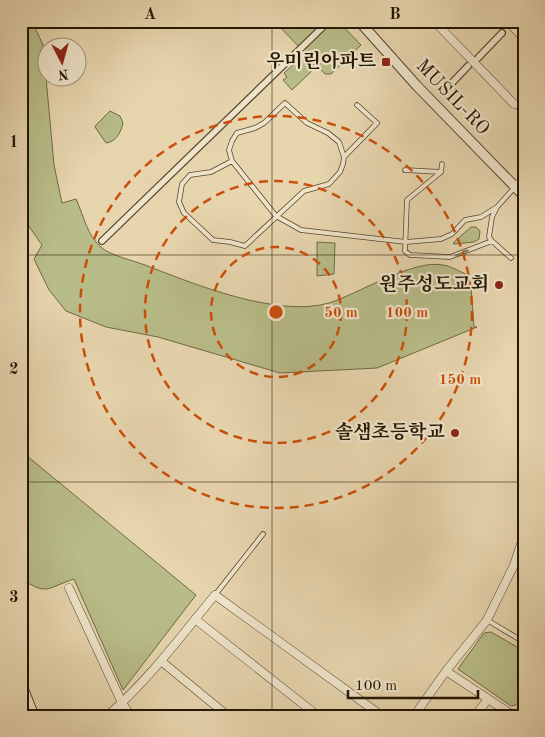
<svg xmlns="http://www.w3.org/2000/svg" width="545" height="737" viewBox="0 0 545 737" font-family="'Old Standard TT','Noto Serif KR',serif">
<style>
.green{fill:#b8bc88;stroke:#6e6945}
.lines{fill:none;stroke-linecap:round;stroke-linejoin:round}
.service-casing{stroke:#55462d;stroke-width:5.5}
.pedestrian-casing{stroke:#55462d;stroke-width:8}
.minor-casing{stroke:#55462d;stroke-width:9}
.tertiary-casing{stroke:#55462d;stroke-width:11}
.service{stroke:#efe4ca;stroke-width:4}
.pedestrian{stroke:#efe4ca;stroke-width:5.5}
.minor{stroke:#efe4ca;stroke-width:8}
.tertiary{stroke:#efe4ca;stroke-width:9}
.oneway{fill:#948770}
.grid{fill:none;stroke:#241602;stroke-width:1;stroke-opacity:0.55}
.ring{fill:none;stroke:#cb4f0a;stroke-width:2.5;stroke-dasharray:9 6}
.poi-dot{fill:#8f2418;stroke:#efe4ca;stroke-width:2}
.labels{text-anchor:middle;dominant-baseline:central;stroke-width:4.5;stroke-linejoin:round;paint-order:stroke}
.poi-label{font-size:19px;font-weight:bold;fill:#241602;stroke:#efe4ca;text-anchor:end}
.street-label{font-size:19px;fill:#241602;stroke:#efe4ca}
.centre{fill:#cb4f0a;stroke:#efe4ca;stroke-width:2.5}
.ring-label{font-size:15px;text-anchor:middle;font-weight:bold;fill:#cb4f0a;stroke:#efe4ca;stroke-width:4.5;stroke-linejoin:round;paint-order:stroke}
.neatline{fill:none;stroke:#241602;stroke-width:2}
.grid-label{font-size:16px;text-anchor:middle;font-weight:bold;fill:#241602}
</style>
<rect width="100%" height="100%" fill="#e7d5ae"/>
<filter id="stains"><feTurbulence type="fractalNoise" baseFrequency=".004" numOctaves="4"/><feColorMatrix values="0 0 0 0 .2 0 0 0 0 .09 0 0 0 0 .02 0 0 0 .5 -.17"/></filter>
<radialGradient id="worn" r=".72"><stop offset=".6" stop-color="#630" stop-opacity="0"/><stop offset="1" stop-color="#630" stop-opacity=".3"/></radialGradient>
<path class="green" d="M21,21H32L43,45L54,165L62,203L76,199C84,216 87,236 102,248C110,255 134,261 145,265C194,284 277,318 329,303C358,294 413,259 443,265C451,266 460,272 468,275L471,287L474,327H477L377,368L280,373L158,337L106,327L66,311L49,290L34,259L42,245L21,215Z
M277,21H338L361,45L331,74H325L277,24Z
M304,55L316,67L292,90L283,80L287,77L284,73Z
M110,111L120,116L123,123C121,132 116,142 106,143L95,127L96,125Z
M471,227H476L480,231L479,239L474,242L454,244L453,243Z
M317,242L335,243L334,274L317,276Z
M21,451L196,595L123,690L74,579C46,588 49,596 21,579Z
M491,632L524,651V694L516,705L511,706L458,669L484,633Z"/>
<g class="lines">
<defs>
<path id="service" d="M514,104L524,111
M344,157L377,123L357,105
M232,161L211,172L190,175L182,184L179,202L184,213L213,240L230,242L245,246L304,191L329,184L340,172L343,164L344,157L339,142L328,133L307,123L285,103L264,123L255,128L237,133L232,141L229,150L232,161L276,216L301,230L406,242L441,239L452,234L465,220L481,217L497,207L515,187
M442,164L441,172L407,200L405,251L410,255L450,257L492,241L489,237L492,217L497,207
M405,170L441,172
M492,241L511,258
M215,595L263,534
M487,620L524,642"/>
<path id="pedestrian" d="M478,58L502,33
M450,85L468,66
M102,241L329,21"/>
<path id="minor" d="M434,21L514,104
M507,21L524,38
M515,187L524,179
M69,588L122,703L131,716
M195,619L318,716
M161,661L228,716
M446,671L514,716
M107,716C148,681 181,636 215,595L382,716
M414,716L446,671L487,620L514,565L524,535
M475,716L488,699"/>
<path id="tertiary" d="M359,21L417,86L524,196
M21,683L34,716"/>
</defs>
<use href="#service" class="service-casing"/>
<use href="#pedestrian" class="pedestrian-casing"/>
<use href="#minor" class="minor-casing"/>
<use href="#tertiary" class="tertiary-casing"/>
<use href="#service" class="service"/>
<use href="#pedestrian" class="pedestrian"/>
<use href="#minor" class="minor"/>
<use href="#tertiary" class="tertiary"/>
</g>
<defs><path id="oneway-solid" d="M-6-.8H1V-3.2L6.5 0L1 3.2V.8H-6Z" transform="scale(1.25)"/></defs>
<use class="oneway" href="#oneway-solid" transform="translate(462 253) rotate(-22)"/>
<path class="grid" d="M272,21V716M21,255H524M21,482H524"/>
<g class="ring">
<circle cx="276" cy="312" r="65"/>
<circle cx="276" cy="312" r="131"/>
<circle cx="276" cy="312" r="196"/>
</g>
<g class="poi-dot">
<rect x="381" y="57" width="10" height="10" rx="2.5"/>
<circle cx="499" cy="285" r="5"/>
<circle cx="455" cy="433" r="5"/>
</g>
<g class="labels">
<g class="poi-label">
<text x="376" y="62">우미린아파트</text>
<text x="489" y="285">원주성도교회</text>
<text x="445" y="433">솔샘초등학교</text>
</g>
<g class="street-label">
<text transform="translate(452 98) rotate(46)">MUSIL-RO</text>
</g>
</g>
<circle cx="276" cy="312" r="8" class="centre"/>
<g class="ring-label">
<text x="341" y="317">50 m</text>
<text x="407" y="317">100 m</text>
<text x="460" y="384">150 m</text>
</g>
<rect width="545" height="737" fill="none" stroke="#e7d5ae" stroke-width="55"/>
<g transform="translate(62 62) rotate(174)"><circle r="24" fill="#efe4ca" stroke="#9e927a"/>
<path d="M0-4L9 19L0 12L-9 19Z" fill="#8f2418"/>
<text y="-8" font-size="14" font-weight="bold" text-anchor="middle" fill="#241602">N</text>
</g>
<path d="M348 690v8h130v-8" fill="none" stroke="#241602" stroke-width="2.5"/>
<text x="355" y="690" font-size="15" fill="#241602" stroke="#efe4ca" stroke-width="4" paint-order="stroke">100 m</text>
<rect x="28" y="28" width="490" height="682" class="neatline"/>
<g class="grid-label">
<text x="150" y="19">A</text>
<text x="395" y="19">B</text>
<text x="14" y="147">1</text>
<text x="14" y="374">2</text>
<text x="14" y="602">3</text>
</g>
<rect width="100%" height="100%" filter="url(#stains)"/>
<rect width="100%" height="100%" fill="url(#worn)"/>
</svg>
